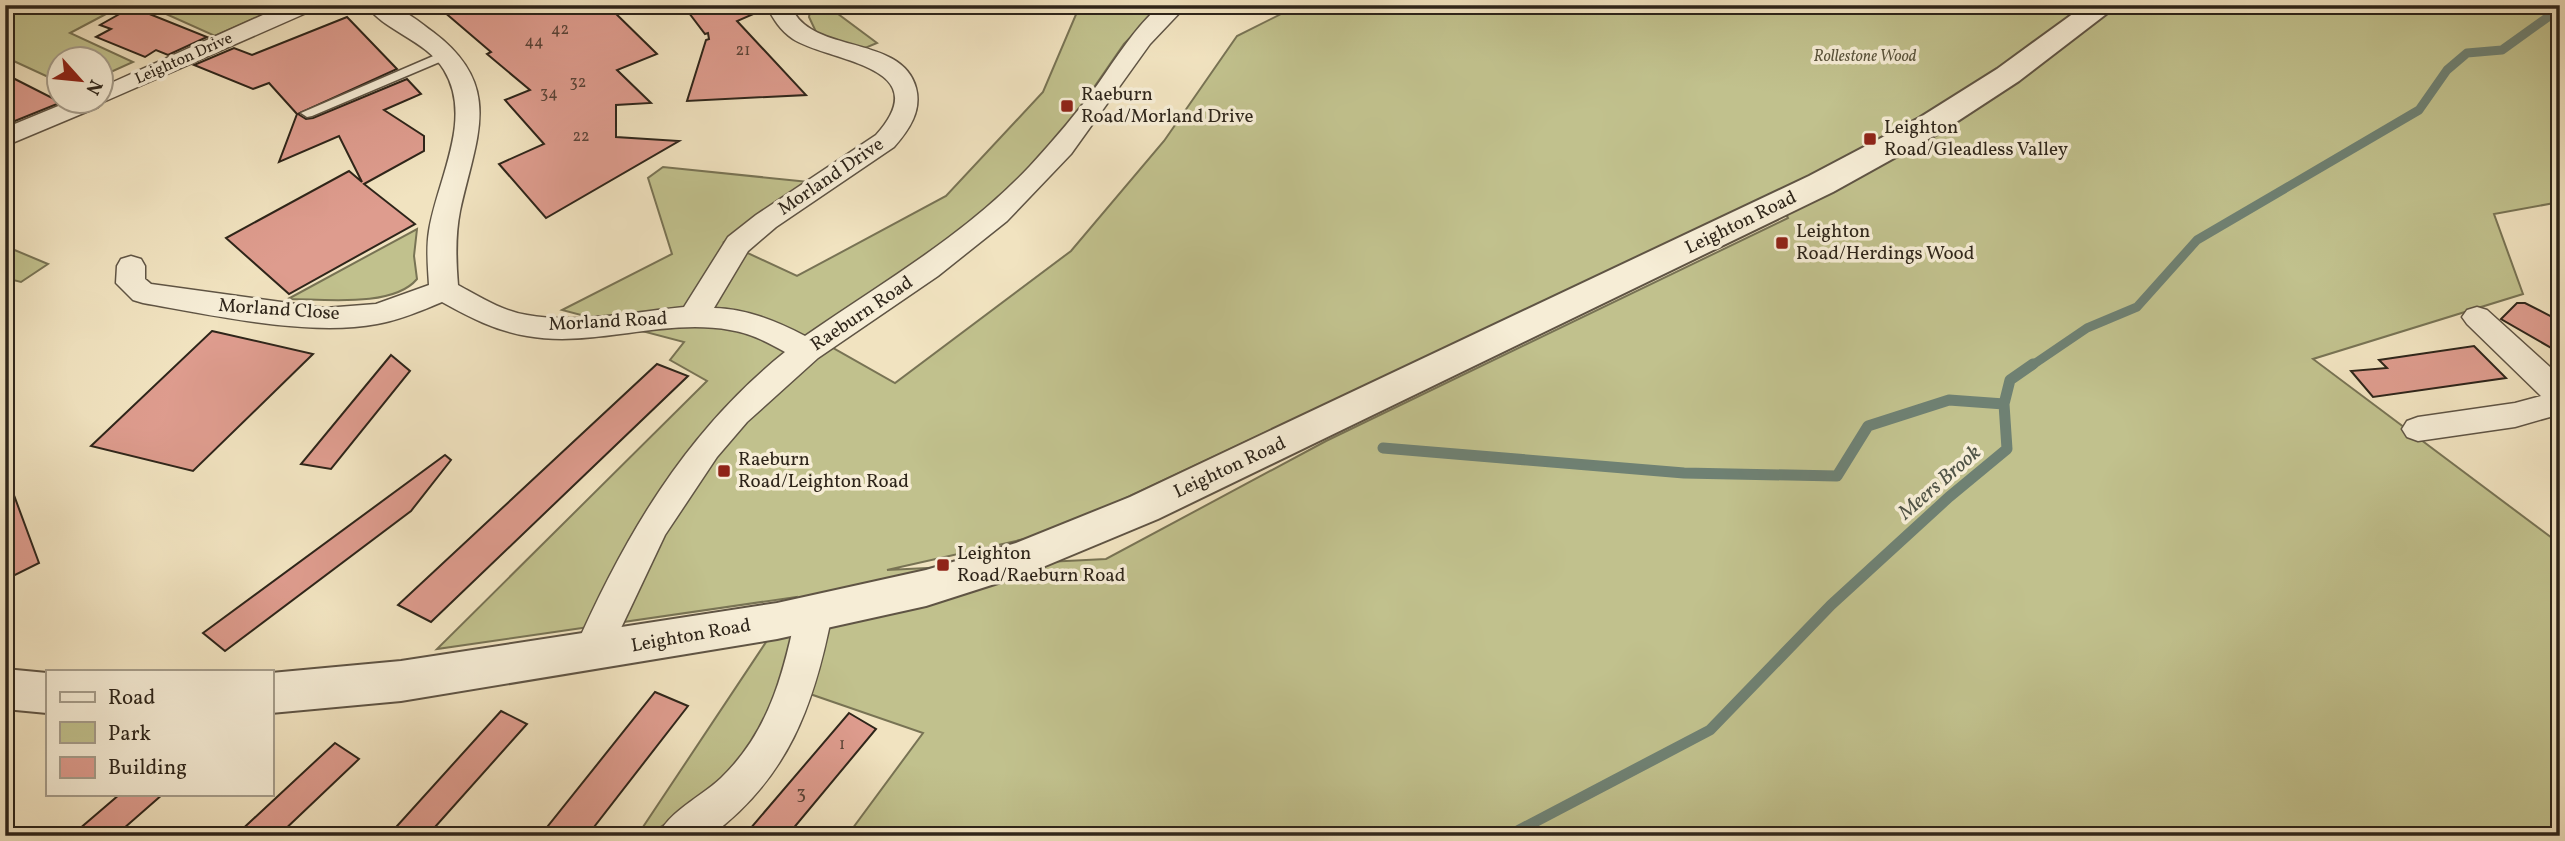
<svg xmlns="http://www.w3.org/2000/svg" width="2565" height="841" viewBox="0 0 2565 841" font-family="Vollkorn,serif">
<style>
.green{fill:#c1c18d;stroke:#787354;stroke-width:2;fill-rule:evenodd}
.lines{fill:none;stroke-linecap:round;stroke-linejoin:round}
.stream-far1{stroke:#6f8173;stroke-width:9}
.stream{stroke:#6f8173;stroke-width:11}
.building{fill:#de9c8e;stroke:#2e251a;stroke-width:2}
.service-casing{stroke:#5f5444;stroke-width:3}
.minor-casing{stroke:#5f5444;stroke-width:3}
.tertiary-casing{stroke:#5f5444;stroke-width:4}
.service{fill:#f6edd6;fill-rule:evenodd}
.minor{fill:#f6edd6;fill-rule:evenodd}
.tertiary{fill:#f6edd6;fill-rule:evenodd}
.poi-dot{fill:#8f2418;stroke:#f6edd6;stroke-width:2.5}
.labels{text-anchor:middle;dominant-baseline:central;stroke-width:7;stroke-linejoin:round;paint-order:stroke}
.number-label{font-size:16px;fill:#5a4337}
.far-park-label{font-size:16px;font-style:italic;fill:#5a543c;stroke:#f6edd6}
.far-street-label{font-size:16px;fill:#2e251a;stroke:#f6edd6}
.poi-label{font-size:19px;fill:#2e251a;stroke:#f6edd6;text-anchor:start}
.street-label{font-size:19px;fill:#2e251a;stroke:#f6edd6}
.near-number-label{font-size:19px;fill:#5a4337}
.water-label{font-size:21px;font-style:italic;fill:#4f5346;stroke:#f6edd6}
</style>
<rect width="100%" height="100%" fill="#f1e3c0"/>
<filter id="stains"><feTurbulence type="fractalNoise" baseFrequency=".00286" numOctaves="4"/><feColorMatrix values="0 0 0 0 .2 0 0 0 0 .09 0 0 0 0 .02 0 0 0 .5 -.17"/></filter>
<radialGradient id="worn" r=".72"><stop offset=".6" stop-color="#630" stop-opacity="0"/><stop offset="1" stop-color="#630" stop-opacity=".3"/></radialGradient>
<path class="green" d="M5,5H123L70,33L133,62L102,76V60H60L59,82L5,57Z
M146,5H285L215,36Z
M811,5H826L877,43L858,51L817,34L809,17Z
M1080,5H1162L1124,44L1059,138L982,216L821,341L895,383L1071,251L1164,141L1237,36L1299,5H2560V202L2494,214L2523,294L2313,359L2560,544V836H847L923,733L807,693L726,786L646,836H637L796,597L437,649L707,381L670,360L684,342L562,310L672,254L648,178L663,167L809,182L724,242L797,276L946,196L1043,92ZM1776,193L1788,218L1326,441L1106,559L887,570L1051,533Z
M417,229L414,256L417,279C393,308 323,299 288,299Z
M5,246L48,264L21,282L5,278Z"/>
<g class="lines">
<path class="stream-far1" d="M2031,366L2087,328L2137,307L2197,240L2419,110L2447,70L2467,53L2502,50L2555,12H2560"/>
<path class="stream" d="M1383,448L1684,473L1837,476L1868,426L1949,400L2004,404
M1508,836L1710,730L1831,605L1949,497L2007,449L2004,404L2010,380L2033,364"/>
</g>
<path class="building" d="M436,5H607L657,54L617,70L651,103L616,105V137L679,141L546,218L499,164L544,144L505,100L530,90L487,54L491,52Z
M683,5H764L765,9L737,21L806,95L687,101L706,40L709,39L708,33L705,34Z
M132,7L207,37L168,55L156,50L145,57L96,37L111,29L100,25Z
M347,17L397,69L298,114L306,119L313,118L407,79L421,94L384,110L424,136V151L364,184L415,224L289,294L226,238L349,171L362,182L339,136L279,162L297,114L269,83L253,89L194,65L234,48L252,55Z
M5,74L60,102H62L5,125Z
M2517,303H2525L2560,321V353L2501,319Z
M212,331L313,354L193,471L91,446Z
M2474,346L2506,378L2373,397L2351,371L2387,368L2379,360Z
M391,355L410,371L331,469L301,464Z
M657,364L688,376L431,622L398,605Z
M445,455L451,460L411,511L225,651L203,633Z
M5,479H8L39,563L5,580Z
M655,692L688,706L587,836H540Z
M501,711L527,724L427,836H388Z
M849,713L876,729L787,836H744Z
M335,743L359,759L278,836H235Z
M120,794H163L115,836H71Z"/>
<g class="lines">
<defs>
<path id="service" d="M445,51L449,52V58L312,116L307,117L301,113Z"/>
<path id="minor" d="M285,5H317L313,10L101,103L98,107L5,146V128L68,102H102V87Z
M366,5C401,5 406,12 433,32C505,86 476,137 460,211C455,236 456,260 458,285C480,297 502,311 527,315C577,324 634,312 684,307L728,237L756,215L876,135C939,65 829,62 793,39C780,30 774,20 766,5H790C795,16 801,23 811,29C843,49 905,45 916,88C922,111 909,130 894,147L776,227L748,251L714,308C747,309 776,321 805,336C883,282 964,236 1030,166C1054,140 1077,113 1098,84C1117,57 1135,27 1161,5H1187L1150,44L1071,154L1007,221L938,276L818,358L747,422L717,457L665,535L604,664L591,669L578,664L573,653C624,537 685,432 785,352C767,342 750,333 730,330C663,318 594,348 527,336C496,331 469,317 442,302C421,311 399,320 377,324C309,337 211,315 143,303L133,300L116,283L117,266L121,259L131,256L141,259L145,266V279L151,284L325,308L376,304L429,285C428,267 426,249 429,231C437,180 474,119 444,70C426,40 384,31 366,5Z
M2477,307L2487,310L2560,376V420L2550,417L2515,427L2418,441L2407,437L2402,429L2407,421L2418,417L2515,403L2541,396L2467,324L2462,317L2467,310Z
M814,599L826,603L832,614C814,706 788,778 710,836H658C669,811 701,797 721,778C768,733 783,676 796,614L802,603Z"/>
<path id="tertiary" d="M2085,5H2118L2019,81L1941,132L1833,192L1158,519L1026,574L926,606L777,639L401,701L271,713V673L401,661L777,603L926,570L1016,543L1130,497L1809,176L1919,118L1997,69Z
M5,669L47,673V713L5,709Z"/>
</defs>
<use href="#service" class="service-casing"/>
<use href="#minor" class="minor-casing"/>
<use href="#tertiary" class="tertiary-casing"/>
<use href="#service" class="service"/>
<use href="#minor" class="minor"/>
<use href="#tertiary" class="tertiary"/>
</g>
<g class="poi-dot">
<rect x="1060" y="99" width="14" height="14" rx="3.5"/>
<rect x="1863" y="132" width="14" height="14" rx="3.5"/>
<rect x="1775" y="236" width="14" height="14" rx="3.5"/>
<rect x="717" y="464" width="14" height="14" rx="3.5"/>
<rect x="936" y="558" width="14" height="14" rx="3.5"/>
</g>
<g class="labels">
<g class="number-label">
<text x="560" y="30">42</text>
<text x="534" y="42">44</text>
<text x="743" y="51">21</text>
<text x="578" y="83">32</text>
<text x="549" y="94">34</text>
<text x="581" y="137">22</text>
<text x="842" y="745">1</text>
</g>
<g class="far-park-label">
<text x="1865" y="57">Rollestone Wood</text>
</g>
<g class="far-street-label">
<text transform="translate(184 59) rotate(-24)">Leighton Drive</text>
</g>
<g class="poi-label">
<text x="1081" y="95">Raeburn<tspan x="1081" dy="22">Road/Morland Drive</tspan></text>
<text x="1884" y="128">Leighton<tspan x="1884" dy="22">Road/Gleadless Valley</tspan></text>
<text x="1796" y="232">Leighton<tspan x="1796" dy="22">Road/Herdings Wood</tspan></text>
<text x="738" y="460">Raeburn<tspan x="738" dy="22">Road/Leighton Road</tspan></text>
<text x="957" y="554">Leighton<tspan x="957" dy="22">Road/Raeburn Road</tspan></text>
</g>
<g class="street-label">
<text transform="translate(831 177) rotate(-34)">Morland Drive</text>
<text transform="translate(1741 223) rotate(-26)">Leighton Road</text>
<text transform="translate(279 310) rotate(4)">Morland Close</text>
<text transform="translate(862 314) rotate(-34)">Raeburn Road</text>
<text transform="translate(608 322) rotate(-3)">Morland Road</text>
<text transform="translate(1230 468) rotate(-25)">Leighton Road</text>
<text transform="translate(691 636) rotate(-10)">Leighton Road</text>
</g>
<g class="near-number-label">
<text x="801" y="794">3</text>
</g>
<g class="water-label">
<text transform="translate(1940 483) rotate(-41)">Meers Brook</text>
</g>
</g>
<rect width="2565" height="841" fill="none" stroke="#f1e3c0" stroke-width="28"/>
<rect x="7" y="7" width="2551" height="827" fill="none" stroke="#2e251a" stroke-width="3.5"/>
<rect x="14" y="14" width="2537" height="813" fill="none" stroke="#2e251a" stroke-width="2"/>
<rect x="46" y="670" width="228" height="126" fill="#f6edd6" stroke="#a69d8b" stroke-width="2"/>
<rect x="60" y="692" width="35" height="10" fill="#f6edd6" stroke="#a69d8b" stroke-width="2"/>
<text x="108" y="704" font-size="21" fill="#2e251a">Road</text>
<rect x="60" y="722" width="35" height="21" fill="#c1c18d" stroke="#a69d8b" stroke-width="2"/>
<text x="108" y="740" font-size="21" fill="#2e251a">Park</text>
<rect x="60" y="757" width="35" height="21" fill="#de9c8e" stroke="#a69d8b" stroke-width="2"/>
<text x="108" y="774" font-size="21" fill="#2e251a">Building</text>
<g transform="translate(80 80) rotate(117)"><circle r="33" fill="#f6edd6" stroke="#a69d8b" stroke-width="2"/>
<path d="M0-5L12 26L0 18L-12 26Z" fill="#8f2418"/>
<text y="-10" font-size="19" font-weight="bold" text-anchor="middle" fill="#2e251a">N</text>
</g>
<rect width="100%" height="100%" filter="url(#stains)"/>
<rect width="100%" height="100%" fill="url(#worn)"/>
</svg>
